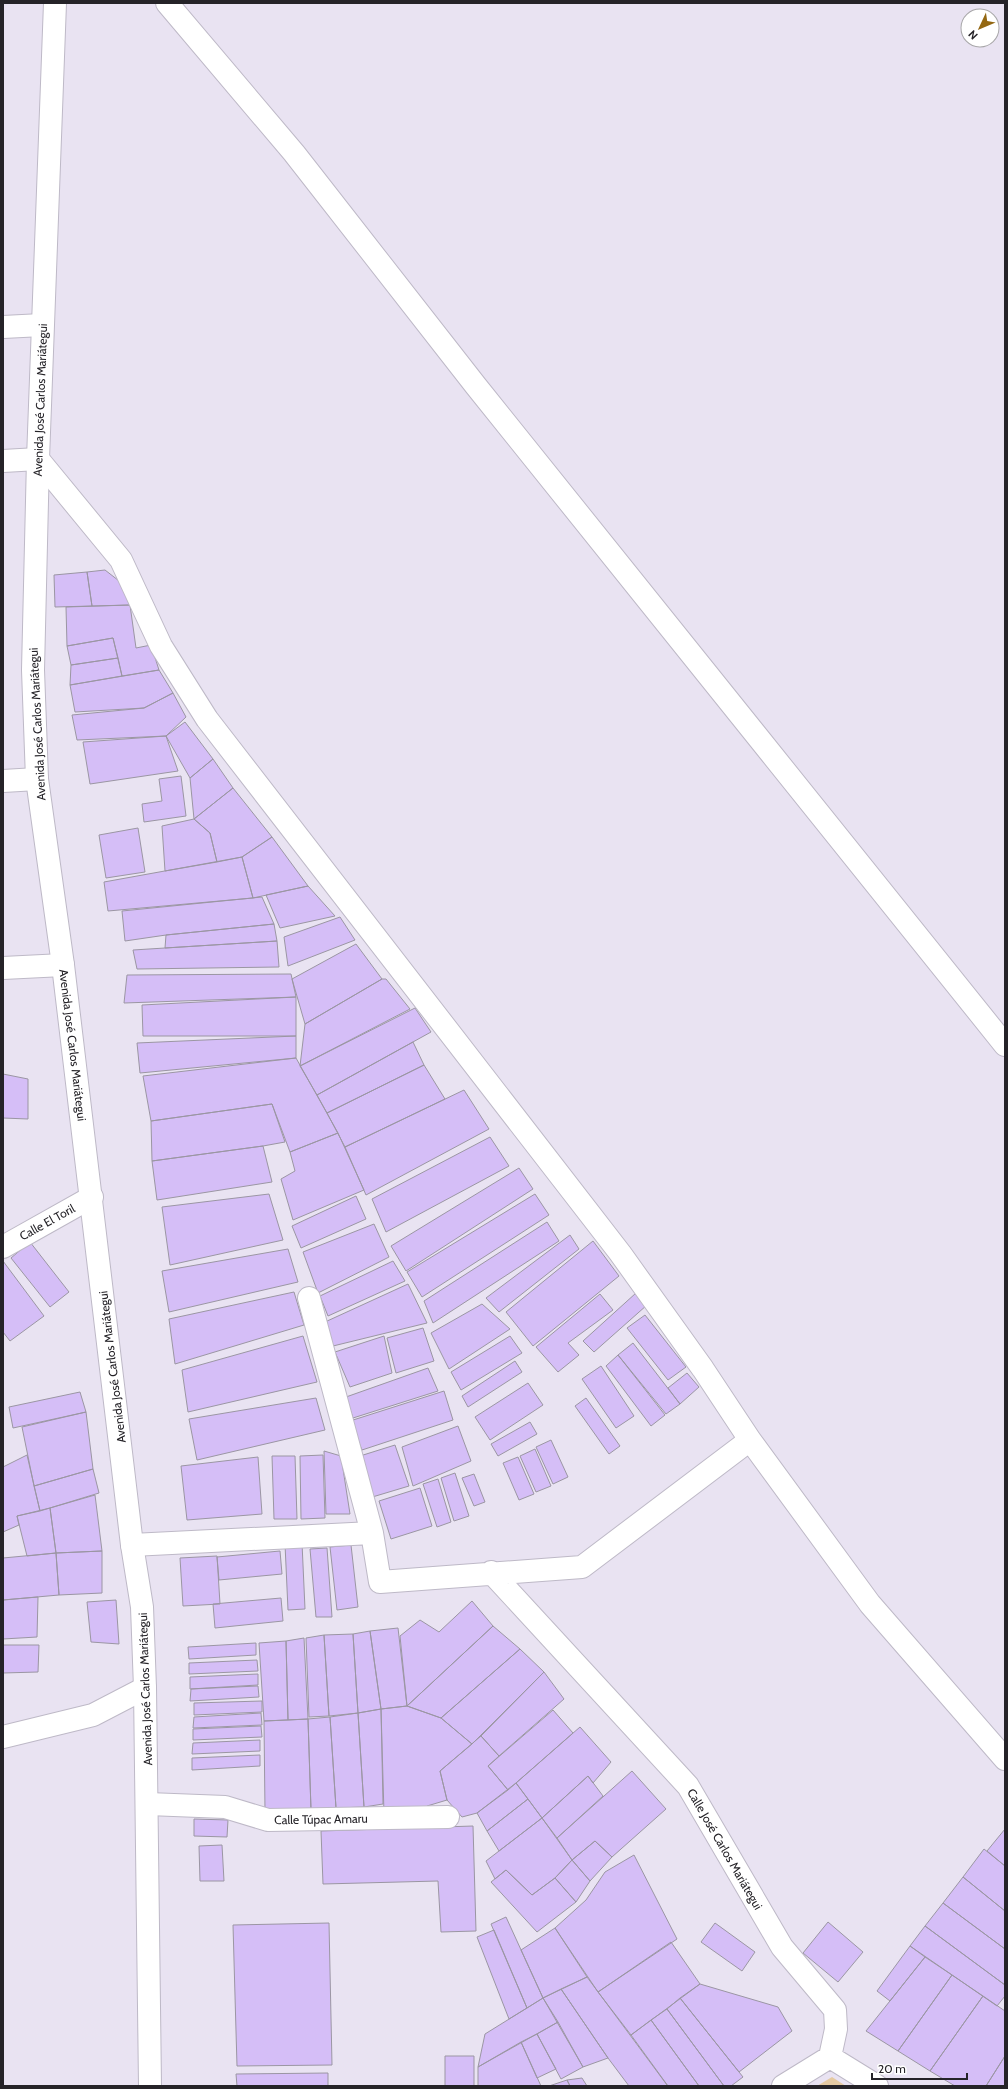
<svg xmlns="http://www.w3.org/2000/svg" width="1008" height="2089" viewBox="0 0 1008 2089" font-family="Cabin,sans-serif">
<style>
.green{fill:#e5caa3}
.building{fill:#d5bef7;stroke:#9b96a3}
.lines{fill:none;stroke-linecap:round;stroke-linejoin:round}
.minor-casing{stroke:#beb9c7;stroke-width:24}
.major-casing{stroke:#beb9c7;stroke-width:24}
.minor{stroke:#fff;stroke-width:22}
.major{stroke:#fff;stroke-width:22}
.labels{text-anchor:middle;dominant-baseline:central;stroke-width:3;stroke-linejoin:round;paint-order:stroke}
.street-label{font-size:12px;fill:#252328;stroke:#fff}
</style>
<rect width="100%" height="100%" fill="#e9e3f2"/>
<path class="green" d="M832,2077L846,2086H817Z"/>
<path class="building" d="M105,570L123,584L130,605L92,606L87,572Z
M87,572L92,606L55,607L54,575Z
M130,605L136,648L151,645L159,670L122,676L113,638L67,646L66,607Z
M113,638L118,658L71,665L67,646Z
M118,658L122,676L70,685L71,665Z
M159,670L173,693L144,708L75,712L70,685Z
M173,693L186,717L166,736L77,740L72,715L144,708Z
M185,722L213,759L190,778L166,736Z
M166,736L178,771L90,784L83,742Z
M213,759L233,788L194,819L190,778Z
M181,776L186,816L144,822L142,804L162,801L159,779Z
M233,788L272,837L242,857L217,862L210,833L194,819Z
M194,819L210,833L217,862L165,871L162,826Z
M138,828L145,872L106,878L99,835Z
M272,837L308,886L253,898L242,857Z
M242,857L253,898L108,911L104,882Z
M308,886L335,916L280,928L266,895Z
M262,897L274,924L166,935L125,941L122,911Z
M340,917L355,940L288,966L284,937Z
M274,924L277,941L165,948L166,935Z
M277,941L279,967L137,969L133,950Z
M356,944L382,979L305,1024L292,979Z
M291,974L296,997L124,1003L127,975Z
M382,979H386L410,1009L300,1066L305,1024Z
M296,997V1036H143L142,1005Z
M415,1008L431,1032L317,1095L300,1066Z
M296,1036V1058L140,1073L137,1043Z
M413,1042L424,1065L327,1113L317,1095Z
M296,1058L338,1133L290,1152L272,1104L151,1121L143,1076Z
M424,1065L445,1099L345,1147L327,1113Z
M3,1074L28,1079V1119L3,1118Z
M464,1090L489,1129L366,1195L345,1147Z
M272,1104L285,1142L263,1146L152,1161L151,1121Z
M338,1133L364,1190L293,1220L281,1179L295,1171L290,1152Z
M490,1137L509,1166L386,1232L372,1199Z
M263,1146L272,1182L157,1200L152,1161Z
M519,1168L533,1189L406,1271L391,1246Z
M269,1194L283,1240L170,1265L162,1207Z
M535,1194L549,1215L422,1297L407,1272Z
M356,1196L366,1219L301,1248L292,1226Z
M547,1222L559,1241L433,1323L424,1301Z
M374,1224L389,1257L318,1293L303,1252Z
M570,1235L579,1249L499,1312L486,1298Z
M593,1241L619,1276L533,1346L506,1312Z
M30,1242L69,1292L50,1307L11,1258Z
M288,1249L298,1282L169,1312L162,1271Z
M3,1261L44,1316L10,1341L3,1332Z
M393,1261L405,1281L328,1316L320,1296Z
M408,1284L427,1323L333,1346L325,1322Z
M294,1292L304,1325L175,1364L169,1319Z
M636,1293L647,1305L594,1352L583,1341Z
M600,1294L613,1310L568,1343L579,1355L558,1372L536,1347Z
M482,1304L510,1329L449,1369L431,1333Z
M645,1315L686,1367L668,1380L627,1328Z
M423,1328L434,1361L396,1373L387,1338Z
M303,1336L317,1382L188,1412L182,1370Z
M384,1336L392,1373L350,1387L335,1352Z
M510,1336L522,1353L461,1390L451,1372Z
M633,1343L680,1404L666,1414L618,1355Z
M618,1355L665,1415L651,1426L606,1366Z
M515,1361L522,1372L468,1407L462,1396Z
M601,1366L634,1416L616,1428L582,1379Z
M428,1368L438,1391L353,1418L346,1397Z
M687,1373L699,1387L680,1404L668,1388Z
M528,1383L543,1405L490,1440L475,1417Z
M444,1391L453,1420L362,1450L350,1421Z
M80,1392L86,1412L13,1428L9,1407Z
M316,1398L325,1430L197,1460L189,1419Z
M586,1398L620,1446L609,1454L575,1406Z
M86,1412L93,1469L34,1486L22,1427Z
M530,1422L537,1434L498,1456L491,1444Z
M458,1426L471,1461L413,1486L402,1447Z
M551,1440L568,1477L553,1484L536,1447Z
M395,1445L409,1486L369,1498L360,1456Z
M535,1449L551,1486L536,1492L520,1456Z
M324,1451L341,1456L350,1514H326Z
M27,1455L40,1511L17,1516L19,1525L3,1532V1467Z
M323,1455L325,1518L301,1519L300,1456Z
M272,1456H295L297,1519H274Z
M258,1457L262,1514L187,1520L181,1466Z
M518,1457L534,1494L519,1500L503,1463Z
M93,1469L99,1493L40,1511L34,1486Z
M455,1473L469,1516L454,1521L441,1478Z
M474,1474L485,1502L474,1506L462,1478Z
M438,1479L451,1522L437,1527L423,1484Z
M420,1488L432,1526L391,1539L379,1501Z
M95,1495L102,1551L56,1553L50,1508Z
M50,1508L56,1553L27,1556L17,1516Z
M302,1543L305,1609L288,1610L285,1544Z
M351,1545L358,1607L337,1610L330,1547Z
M327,1548L332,1617H316L310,1549Z
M102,1551V1593L59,1595L56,1553Z
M280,1551L282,1574L219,1580L217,1557Z
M56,1553L59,1595L3,1600V1558Z
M217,1556L220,1604L183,1606L180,1558Z
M38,1597L37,1637L3,1639V1600Z
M281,1598L283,1621L215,1628L213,1604Z
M116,1600L119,1644L91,1642L87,1602Z
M472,1601L493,1626L407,1706L400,1636L420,1620L439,1632Z
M493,1626L520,1649L441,1718L407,1706Z
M398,1628L407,1706L381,1709L370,1631Z
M370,1631L381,1709L358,1713L353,1634Z
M353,1634L358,1713L329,1716L324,1635Z
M324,1635L329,1716L309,1717L306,1638Z
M304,1638L308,1719L288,1720L286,1641Z
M286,1641L288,1720L264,1721L259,1643Z
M256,1643V1655L189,1659L188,1647Z
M3,1645H39L38,1672L3,1673Z
M520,1649L544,1672L472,1744L441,1718Z
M257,1660L258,1671L189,1674V1663Z
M544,1672L564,1699L499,1756L481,1736Z
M258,1674V1685L190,1689V1677Z
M258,1686L259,1697L190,1701L191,1689Z
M262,1701V1712L194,1715V1703Z
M407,1706L441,1718L472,1744L440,1771L447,1800L427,1806L425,1812L384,1814L381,1709Z
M381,1709L383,1804L364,1807L358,1713Z
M553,1710L573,1733L508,1790L488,1766Z
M261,1713L262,1725L193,1728L194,1717Z
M358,1713L364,1807L336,1808L330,1717Z
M330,1717L336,1808L311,1810L308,1719Z
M308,1719L311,1810L265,1811L264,1721Z
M261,1726L262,1737L193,1740V1729Z
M580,1727L611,1762L593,1783L588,1776L542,1818L516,1783Z
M481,1736L499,1756L488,1766L508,1790L477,1813L462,1817L447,1800L440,1771Z
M260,1740V1751L192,1754L193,1743Z
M260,1755V1766L192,1770V1758Z
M632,1771L666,1809L612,1857L595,1841L572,1860L557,1838Z
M588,1776L603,1796L557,1838L542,1818Z
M516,1783L528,1799L487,1831L477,1813Z
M528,1799L542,1818L499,1851L487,1831Z
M542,1818L572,1860L555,1878L532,1895L506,1870L495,1879L486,1861Z
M194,1819L228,1820L227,1837L194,1836Z
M473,1826L476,1931L441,1932L438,1881L323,1884L321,1831Z
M1005,1829V1866L987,1851Z
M595,1841L612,1857L590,1881L572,1860Z
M222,1845L224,1881H200L199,1846Z
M984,1849L1005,1866V1911L963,1877Z
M634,1855L677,1939L598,1992L555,1928L586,1900L605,1872Z
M572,1860L590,1881L576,1902L555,1878Z
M506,1870L532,1895L555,1878L576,1902L537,1932L491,1882Z
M963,1877L1005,1911V1949L943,1903Z
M943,1903L1005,1949V1985L925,1926Z
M506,1917L543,1998L527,2008L491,1924Z
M828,1922L863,1952L838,1982L803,1953Z
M329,1923L332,2065L237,2066L233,1925Z
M715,1923L755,1952L742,1971L701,1942Z
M925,1926L1005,1985V1996L997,2006L910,1946Z
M555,1928L587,1977L543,1998L521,1950Z
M494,1930L527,2008L509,2019L477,1937Z
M671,1942L700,1984L631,2035L598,1992Z
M910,1946L925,1957L890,2001L877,1991Z
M925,1957L952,1975L898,2051L866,2031Z
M952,1975L983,1996L930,2071L898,2051Z
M587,1977L667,2085L666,2086H629L608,2058L561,1989Z
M700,1984L778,2007L792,2031L739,2072L680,1998Z
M561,1989L608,2058L583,2067L543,1998Z
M983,1996L1005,2011V2056L986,2086H955L930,2071Z
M543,1998L558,2022L478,2067L485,2034Z
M680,1998L743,2077L731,2086H724L667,2009Z
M667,2009L724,2086H699L651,2020Z
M651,2020L699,2086H668L631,2035Z
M558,2022L583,2067L561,2079L537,2034Z
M537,2034L556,2069L537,2078L521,2042Z
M521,2042L541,2086H478V2067Z
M445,2056H474V2086H445Z
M1005,2056V2086H986Z
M328,2073V2086H237L236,2074Z
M582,2078L587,2086H570L567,2080Z
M567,2080L570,2086H549Z"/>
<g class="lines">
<defs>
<path id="minor" d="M167,3L294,153L476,386L1005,1045
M3,327L42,325
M3,461L38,459L121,560L161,646L207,719L620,1253L703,1369L750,1440L870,1604L1005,1759
M3,781L37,779
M3,968L63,965
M3,1247L92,1197
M309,1298L372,1533L380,1582L582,1567L750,1440
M132,1545L372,1533
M491,1572L688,1786L782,1947L835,2010L836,2029L830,2057
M3,1737L93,1715L145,1688
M148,1804L225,1807L268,1820L448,1817
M830,2057L877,2086
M783,2086L830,2057"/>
<path id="major" d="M55,3L38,459L33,670L37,779L63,965L132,1545L142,1607L145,1688L150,2086"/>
</defs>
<use href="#minor" class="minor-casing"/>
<use href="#major" class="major-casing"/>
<use href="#minor" class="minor"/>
<use href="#major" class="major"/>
</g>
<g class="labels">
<g class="street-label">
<text transform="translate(40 400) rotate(-88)">Avenida José Carlos Mariátegui</text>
<text transform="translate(37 724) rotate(-93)">Avenida José Carlos Mariátegui</text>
<text transform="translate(73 1045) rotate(83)">Avenida José Carlos Mariátegui</text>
<text transform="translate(47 1222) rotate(-29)">Calle El Toril</text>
<text transform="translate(112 1367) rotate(-97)">Avenida José Carlos Mariátegui</text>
<text transform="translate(145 1689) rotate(-92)">Avenida José Carlos Mariátegui</text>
<text transform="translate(321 1819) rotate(-1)">Calle Túpac Amaru</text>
<text transform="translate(725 1849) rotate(60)">Calle José Carlos Mariátegui</text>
</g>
</g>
<rect width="1008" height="2089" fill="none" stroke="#252328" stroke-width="8"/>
<g transform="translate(980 28) rotate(226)"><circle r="19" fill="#ffffff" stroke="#a8a7a9"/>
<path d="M0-3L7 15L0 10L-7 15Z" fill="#936712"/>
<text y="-6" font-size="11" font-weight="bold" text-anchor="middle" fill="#252328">N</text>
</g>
<path d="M872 2073v6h95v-6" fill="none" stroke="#252328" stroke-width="2"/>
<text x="878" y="2073" font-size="12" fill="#252328" stroke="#ffffff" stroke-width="3" paint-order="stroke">20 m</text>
</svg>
